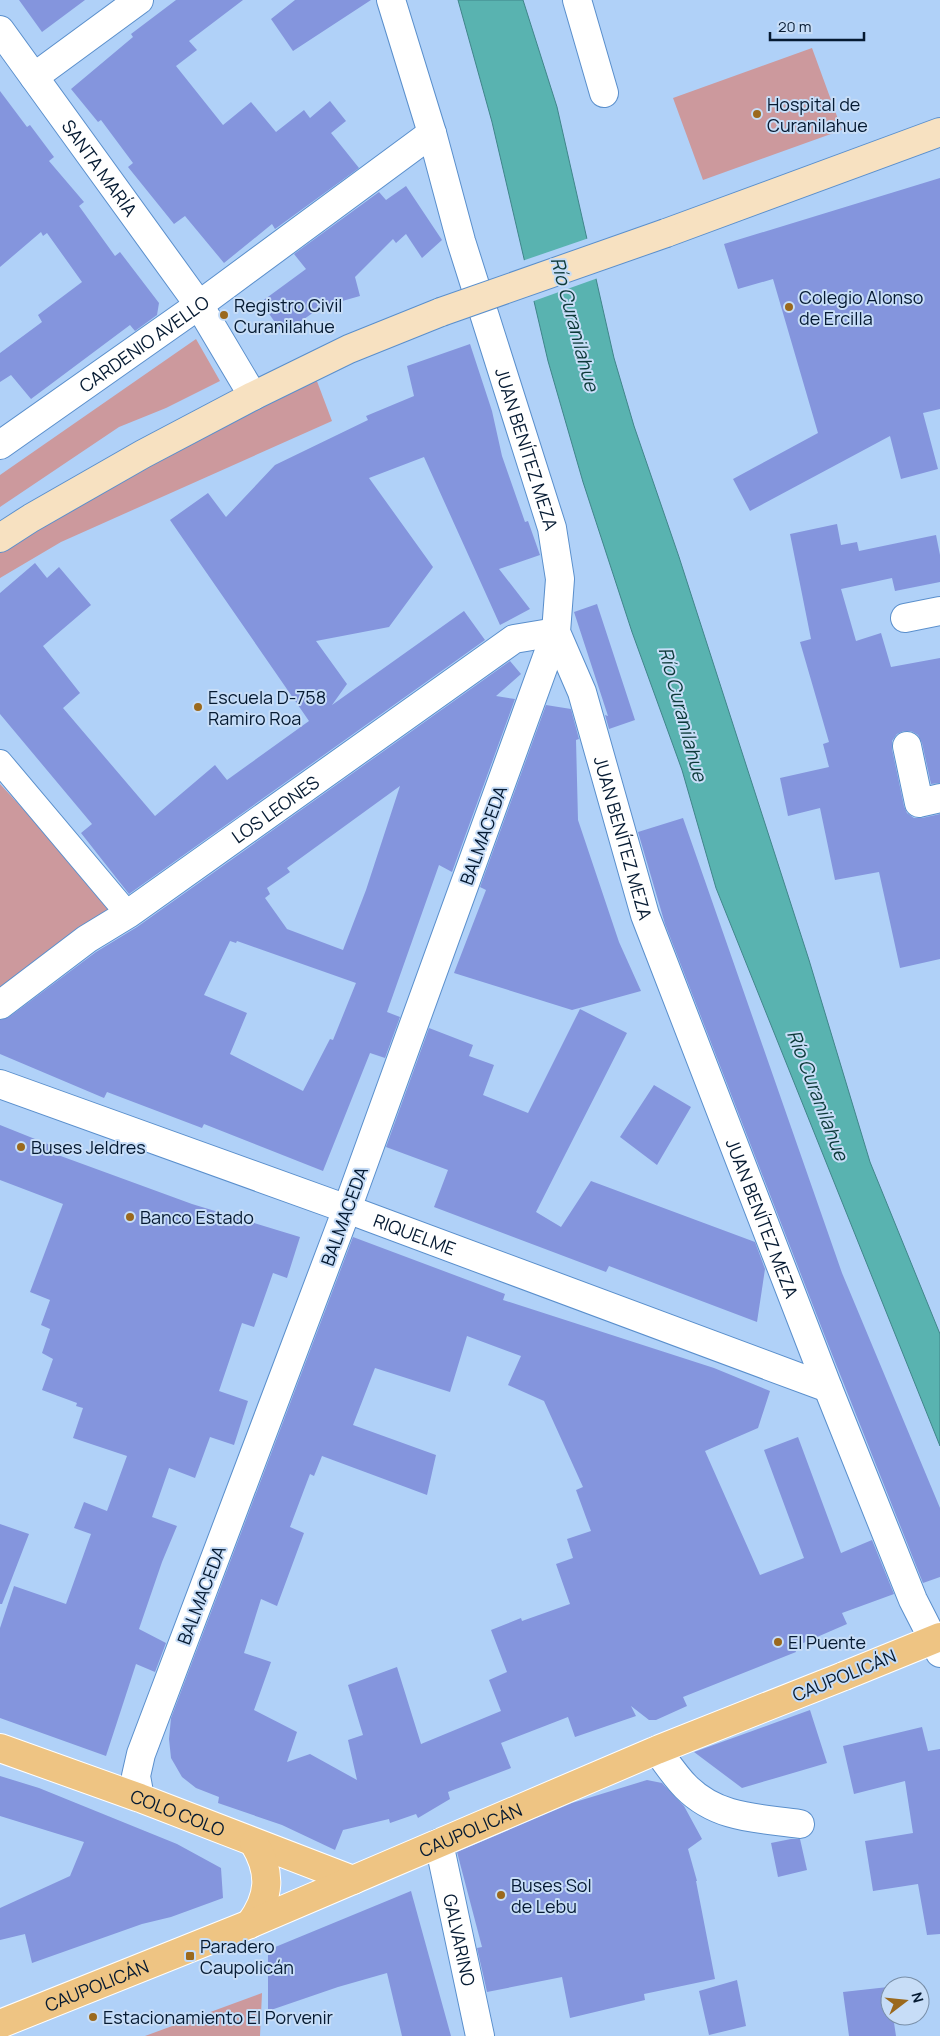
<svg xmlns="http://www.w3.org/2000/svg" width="940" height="2036" viewBox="0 0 940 2036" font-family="Manrope,sans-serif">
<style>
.green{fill:#cc999d}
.water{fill:#59b3b0;stroke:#40858a}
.pier{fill:#b0d1f8}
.building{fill:#8495dd;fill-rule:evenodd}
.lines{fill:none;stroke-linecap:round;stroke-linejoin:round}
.pedestrian-casing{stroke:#5a8fcc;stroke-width:26}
.minor-casing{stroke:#5a8fcc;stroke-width:30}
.tertiary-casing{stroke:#5a8fcc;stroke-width:30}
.secondary-casing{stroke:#5a8fcc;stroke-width:30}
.primary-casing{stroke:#fff;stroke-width:30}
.pedestrian{stroke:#fff;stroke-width:24}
.minor{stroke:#fff;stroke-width:28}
.tertiary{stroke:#fff;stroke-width:28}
.secondary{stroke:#f7e1c1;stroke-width:28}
.primary{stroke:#eec483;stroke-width:28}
.secondary-bridge-casing{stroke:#5a8fcc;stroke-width:30;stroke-linecap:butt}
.primary-bridge-casing{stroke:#fff;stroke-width:30;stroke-linecap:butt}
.secondary-bridge{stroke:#f7e1c1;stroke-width:28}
.primary-bridge{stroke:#eec483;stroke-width:28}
.poi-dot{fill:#9b691d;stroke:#c7ddf7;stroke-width:2}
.labels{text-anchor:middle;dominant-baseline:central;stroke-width:4;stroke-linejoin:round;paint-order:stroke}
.poi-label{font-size:18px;fill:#051a32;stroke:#c7ddf7;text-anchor:start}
.street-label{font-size:18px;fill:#051a32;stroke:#c7ddf7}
.water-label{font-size:19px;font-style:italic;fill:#0c3938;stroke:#c7ddf7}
</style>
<rect width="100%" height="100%" fill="#b0d1f8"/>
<path class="green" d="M812,48L842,130L703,180L673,98Z
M196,339L220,381L166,408L119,427L0,507V475Z
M315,376L332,421L61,542L0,578V529Z
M0,784L121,915L0,995Z
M262,1993L260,2036H145Z"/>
<path class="water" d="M458,0H523L557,107L614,358L634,426L679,557L809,960L870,1162L940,1334V1446L716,888L682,770L632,632L583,482L548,361L492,122Z"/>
<path class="pier" d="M589,238L598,278L531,302L522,261Z"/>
<path class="building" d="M19,0H85L42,32Z
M176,0H243L189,41L197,50L176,66L223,125L251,102L276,132L304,110L310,118L330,101L346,121L331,133L359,168L275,229L272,224L224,263L185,216L174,224L128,167L133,163L101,120L98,122L71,89L133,37L131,34Z
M295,0H371L293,51L271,19Z
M0,91L27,127L30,125L54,157L49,161L84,202L79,206L115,256L120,252L159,303L157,315L135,331L130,325L31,399L11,375L0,382V353L42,322L38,315L82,282L47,233L43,236L41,232L0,267Z
M940,178V409L923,413L938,469L901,479L890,436L750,511L733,479L818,433L773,279L738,289L724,244Z
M406,186L442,240L422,258L406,234L396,243L393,239L355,277L360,296L321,307L283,334L261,302L306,269L294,254L379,192L386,200Z
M470,344L492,411L502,456L525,522L528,521L540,555L499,569L530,609L500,625L424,457L369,478L433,567L389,627L316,641L347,684L332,705L464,611L485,640L129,894L81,833L92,824L0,714V593L35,563L47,578L59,567L91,605L43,646L80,693L63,708L155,816L215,765L227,780L309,721L170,520L208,493L226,517L275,465L368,420L366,416L414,396L407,366Z
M837,524L841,545L857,542L859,551L936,535L940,555V582L895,591L892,578L841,589L856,641L881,633L891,667L940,658V783L931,784L922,743L918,735L911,731H904L897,734L892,741V749L904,806L907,813L914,818H922L940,814V959L900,968L879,872L835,880L820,808L788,816L780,778L829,767L823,744L829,742L800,642L811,639L790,534Z
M597,604L635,720L609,729L605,715L608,716L574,612Z
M510,661L521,674L496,696L515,699L452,872L439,865L387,1012L400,1017L385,1058L370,1053L323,1171L204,1124L202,1128L107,1092L104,1098L0,1054V1020L9,1017L96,952L137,927ZM400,786L366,890L343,950L287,929L265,898L270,894L267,888L290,872L287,868ZM230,941L236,943L237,941L356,983L333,1040L330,1039L303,1091L230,1054L247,1013L204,995Z
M546,705L571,709L579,739L576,740L578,820L619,942L641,991L572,1010L454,973L486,890L480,887Z
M683,818L842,1273L940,1508V1577L923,1583L826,1339L665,924L638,832Z
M580,1009L627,1033L536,1212L561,1227L591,1181L755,1242L765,1269L757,1322L609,1266L606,1272L434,1207L448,1170L386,1147L429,1028L473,1045L469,1056L494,1065L483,1095L528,1113Z
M654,1085L691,1107L657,1165L620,1137Z
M0,1125L60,1149L58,1155L192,1204L300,1237L287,1278L273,1273L254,1327L242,1323L219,1391L248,1401L234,1445L210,1437L195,1478L169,1468L152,1517L177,1526L162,1562L139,1629L166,1643L155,1672L136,1664L106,1756L0,1718V1628L14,1586L66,1604L91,1534L74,1528L84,1502L107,1511L127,1456L73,1438L83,1408L76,1406L77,1403L42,1390L53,1359L42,1353L50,1329L41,1325L50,1300L30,1292L63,1204L0,1180Z
M353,1237L505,1294L503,1300L714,1368L770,1391L758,1428L705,1451L760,1575L804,1558L764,1450L798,1437L841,1553L872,1540L894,1594L842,1613L847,1624L794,1647L796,1652L683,1697L687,1706L656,1720H649L631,1706L636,1716L575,1737L568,1717L501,1743L511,1768L448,1792L450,1799L418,1818L416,1814L390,1823L389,1819L343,1830L335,1850L282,1825L218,1803L219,1797L196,1788L182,1777L171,1758L169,1739L171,1718ZM467,1336L521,1356L508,1385L544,1401L583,1487L576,1490L591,1531L567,1539L573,1558L556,1564L570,1604L522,1621L521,1618L491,1630L507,1672L489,1680L501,1711L421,1744L397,1667L348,1685L363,1735L348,1740L357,1780L310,1754L287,1762L297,1732L254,1710L271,1662L244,1653L261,1599L277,1606L304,1533L290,1527L310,1474L314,1476L322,1456L427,1495L436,1455L353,1425L375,1368L450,1392Z
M0,1524L29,1534L2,1604H0Z
M810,1710L827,1763L742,1788L694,1752Z
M922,1727L928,1751L940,1749V1934L927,1935L918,1884L873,1891L865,1841L913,1833L905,1781L854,1794L843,1746Z
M0,1776L39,1788L177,1844L221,1868L223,1898L171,1917L142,1924L32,1963L25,1934L0,1940V1908L70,1876L84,1842L0,1816Z
M647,1780L662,1783L684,1806L702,1839L688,1849L697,1881H696L715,1979L644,1994L645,2000L570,2018L562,1977L487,1992L477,1948L482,1947L457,1852L572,1803Z
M791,1839H800L807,1870L778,1877L771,1843Z
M411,1891L451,2036H402L387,1973L338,1987L268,2011V1950Z
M737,1980L746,2026L709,2035L699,1991Z
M888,1987L890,2016H893L896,2036H849L843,1992Z"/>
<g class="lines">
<defs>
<path id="pedestrian" d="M0,762L128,914"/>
<g id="minor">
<path id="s1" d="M391,0L432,133L461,241L552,528L560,579L556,632L582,692L645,915L828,1388L913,1600L940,1653"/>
<path d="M577,0L604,93"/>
<path id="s2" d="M0,30L199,305L253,396"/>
<path d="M34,77L139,0"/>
<path id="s3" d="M0,445L199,305L432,133"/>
<path d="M905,618L940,611"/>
<path id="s4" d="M556,632L347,1209L828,1388"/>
<path d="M907,746L919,803L940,798"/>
<path id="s5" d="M0,1005L87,939L128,914L514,639L556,632"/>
<path d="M657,1750C666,1762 675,1776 686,1787C718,1819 758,1818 800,1824"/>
<path id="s6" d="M439,1843L480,2036"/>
</g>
<path id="tertiary" d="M0,1084L347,1209L141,1754L136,1776L140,1798"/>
<path id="secondary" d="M666,233L940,132
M0,538L31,518L143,454L253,396L349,349L441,312"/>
<g id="primary">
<path id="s7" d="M0,1748L140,1798L353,1880"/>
<path d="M250,1924C270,1897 272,1873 254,1843"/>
<path id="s8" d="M0,2024L250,1924L657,1750L844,1676"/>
</g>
</defs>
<use href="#pedestrian" class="pedestrian-casing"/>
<use href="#minor" class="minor-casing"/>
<use href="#tertiary" class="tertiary-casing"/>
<use href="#secondary" class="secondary-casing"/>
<use href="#primary" class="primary-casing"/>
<use href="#pedestrian" class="pedestrian"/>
<use href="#minor" class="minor"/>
<use href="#tertiary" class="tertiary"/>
<use href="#secondary" class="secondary"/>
<use href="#primary" class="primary"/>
<defs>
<path id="secondary-bridge" d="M441,312L666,233"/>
<path id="primary-bridge" d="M844,1676L940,1637"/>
</defs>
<use href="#secondary-bridge" class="secondary-bridge-casing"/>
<use href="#primary-bridge" class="primary-bridge-casing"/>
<use href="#secondary-bridge" class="secondary-bridge"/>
<use href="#primary-bridge" class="primary-bridge"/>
</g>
<g class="poi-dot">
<circle cx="757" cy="114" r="5"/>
<circle cx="789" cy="307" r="5"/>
<circle cx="224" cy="315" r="5"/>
<circle cx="198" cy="707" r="5"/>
<circle cx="21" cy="1147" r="5"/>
<circle cx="130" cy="1217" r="5"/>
<circle cx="778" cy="1642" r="5"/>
<circle cx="501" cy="1895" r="5"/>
<rect x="185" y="1951" width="10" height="10" rx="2.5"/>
<circle cx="93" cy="2017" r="5"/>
</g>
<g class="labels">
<g class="poi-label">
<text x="767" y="104">Hospital de<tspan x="767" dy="21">Curanilahue</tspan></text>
<text x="799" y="297">Colegio Alonso<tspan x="799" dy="21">de Ercilla</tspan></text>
<text x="234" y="305">Registro Civil<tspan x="234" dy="21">Curanilahue</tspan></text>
<text x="208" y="697">Escuela D-758<tspan x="208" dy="21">Ramiro Roa</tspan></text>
<text x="31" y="1147">Buses Jeldres</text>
<text x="140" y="1217">Banco Estado</text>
<text x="788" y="1642">El Puente</text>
<text x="511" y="1885">Buses Sol<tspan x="511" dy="21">de Lebu</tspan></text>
<text x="200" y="1946">Paradero<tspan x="200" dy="21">Caupolicán</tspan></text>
<text x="103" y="2017">Estacionamiento El Porvenir</text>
</g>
<g class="street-label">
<text stroke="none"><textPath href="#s2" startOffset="170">SANTA MARÍA</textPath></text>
<text stroke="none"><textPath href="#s3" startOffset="176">CARDENIO AVELLO</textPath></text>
<text stroke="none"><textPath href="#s1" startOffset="469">JUAN BENÍTEZ MEZA</textPath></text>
<text stroke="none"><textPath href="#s5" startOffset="338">LOS LEONES</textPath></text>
<text transform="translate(483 835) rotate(-70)">BALMACEDA</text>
<text stroke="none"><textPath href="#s1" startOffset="874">JUAN BENÍTEZ MEZA</textPath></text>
<text transform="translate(344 1216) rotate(-70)">BALMACEDA</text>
<text stroke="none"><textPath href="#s1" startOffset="1279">JUAN BENÍTEZ MEZA</textPath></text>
<text stroke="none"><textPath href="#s4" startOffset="686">RIQUELME</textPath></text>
<text transform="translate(201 1595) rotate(-69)">BALMACEDA</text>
<text transform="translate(844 1675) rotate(-22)">CAUPOLICÁN</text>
<text stroke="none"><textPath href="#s7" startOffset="189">COLO COLO</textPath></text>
<text stroke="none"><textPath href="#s8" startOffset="509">CAUPOLICÁN</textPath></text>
<text stroke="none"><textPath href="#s6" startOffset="99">GALVARINO</textPath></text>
<text stroke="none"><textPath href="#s8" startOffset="104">CAUPOLICÁN</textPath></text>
</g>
<g class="water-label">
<text transform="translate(575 324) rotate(75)">Río Curanilahue</text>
<text transform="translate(683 714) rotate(75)">Río Curanilahue</text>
<text transform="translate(818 1095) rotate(69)">Río Curanilahue</text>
</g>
</g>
<g transform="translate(905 2001) rotate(74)"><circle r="24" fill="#c7ddf7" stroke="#798fa8"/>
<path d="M0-4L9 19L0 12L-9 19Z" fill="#9b691d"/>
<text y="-8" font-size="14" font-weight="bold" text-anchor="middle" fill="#051a32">N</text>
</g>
<path d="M770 32v8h94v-8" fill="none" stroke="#051a32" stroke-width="2.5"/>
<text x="778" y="32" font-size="15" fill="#051a32" stroke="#c7ddf7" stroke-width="4" paint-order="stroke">20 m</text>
</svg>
